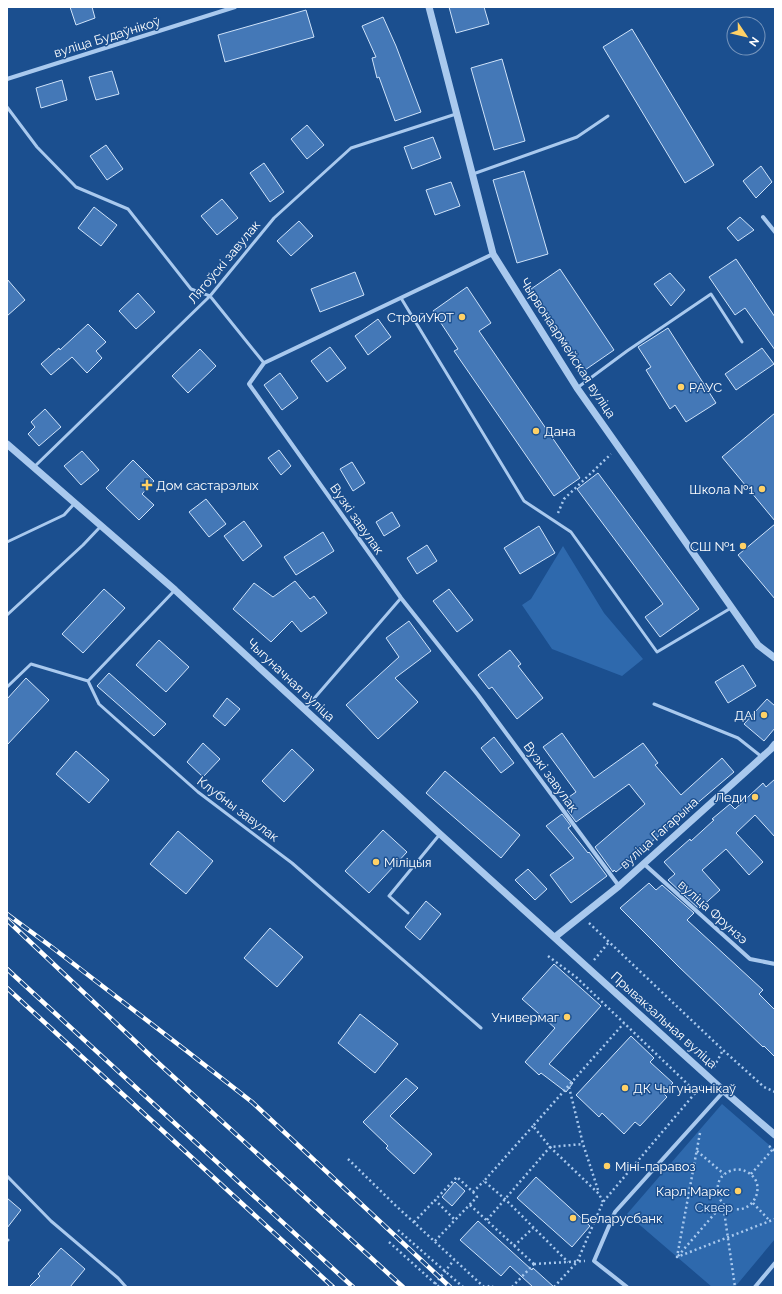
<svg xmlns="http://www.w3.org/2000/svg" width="782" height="1294" viewBox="0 0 782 1294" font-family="Raleway,sans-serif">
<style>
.green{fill:#2e69ad}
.building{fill:#4478b7;stroke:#cfe3fa}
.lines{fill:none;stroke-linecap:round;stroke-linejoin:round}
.path{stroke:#a9c9ee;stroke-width:2.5;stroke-dasharray:2 3;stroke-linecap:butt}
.service{stroke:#a9c9ee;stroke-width:3}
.minor{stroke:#a9c9ee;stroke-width:4}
.tertiary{stroke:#a9c9ee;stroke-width:7}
.rail-casing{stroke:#fff;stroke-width:4.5}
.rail{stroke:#1b4f8f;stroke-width:3;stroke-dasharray:9;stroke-linecap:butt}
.poi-dot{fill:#ffd166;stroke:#1b4f8f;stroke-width:1.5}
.labels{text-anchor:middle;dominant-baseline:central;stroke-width:3;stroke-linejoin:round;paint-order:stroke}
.street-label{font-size:13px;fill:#fff;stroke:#1b4f8f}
.poi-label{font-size:13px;fill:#fff;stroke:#1b4f8f;text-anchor:end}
.park-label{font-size:13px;fill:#cfe3fa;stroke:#1b4f8f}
</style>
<rect width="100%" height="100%" fill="#1b4f8f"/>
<path class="green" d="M563,546L604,613L643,659L622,676L552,649L522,605L531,599Z
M722,1104L775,1150V1239L735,1287H712L627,1214Z"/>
<path class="building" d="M70,7H92L95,18L76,25Z
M449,7H484L489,24L456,33Z
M306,10L314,37L225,62L218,35Z
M383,17L396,46L421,112L395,121L379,77L377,78L372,58L376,57L362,26Z
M632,29L714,165L685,183L603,47Z
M502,59L525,141L494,150L471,68Z
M112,71L119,94L96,100L89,77Z
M62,80L67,100L41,108L36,88Z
M307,125L324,145L307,159L291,139Z
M433,137L441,158L412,169L404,147Z
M106,145L123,169L107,180L90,156Z
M264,163L284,192L270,202L250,173Z
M761,166L772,182L756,198L743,181Z
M524,171L548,254L517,263L493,180Z
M451,182L460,206L435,215L426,190Z
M222,199L238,218L217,235L201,216Z
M94,207L117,225L101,246L78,228Z
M740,217L754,230L738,241L727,228Z
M299,221L313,236L291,256L277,241Z
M736,259L775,317V350L745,308L735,315L709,277Z
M560,269L614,350L585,370L531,289Z
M355,272L364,295L320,312L311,289Z
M670,273L685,290L671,306L654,284Z
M7,279L25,300L7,316Z
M467,287L491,323L479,331L580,478L554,496L454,351L458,349L433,311Z
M138,293L155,312L136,329L119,311Z
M378,319L391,337L368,355L355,336Z
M88,324L106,342L96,351L102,358L87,373L72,357L51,375L41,364L59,348L60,350Z
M668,328L716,403L686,422L675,405L670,409L646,370L651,367L638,347Z
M330,347L346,368L327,382L311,361Z
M762,348L774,364L736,390L725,374Z
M200,349L216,366L188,393L172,376Z
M280,373L298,398L282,410L264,385Z
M45,409L61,427L39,446L28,434L35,427L31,422Z
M775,413V521L722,457Z
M279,450L291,466L281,475L268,458Z
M82,451L99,470L81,485L64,466Z
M133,460L154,481L142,494L154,505L139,520L106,488Z
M352,462L365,483L353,491L340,469Z
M598,473L699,609L660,637L645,617L663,604L577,489Z
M206,499L226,524L209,537L189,512Z
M392,512L400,526L384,536L376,522Z
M244,521L262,546L243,561L224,536Z
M775,524V599L738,555Z
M539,526L555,553L520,574L504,548Z
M323,532L334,551L296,575L284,557Z
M427,545L437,561L417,574L407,558Z
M295,581L310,599L314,596L327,613L301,632L292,621L271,642L233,609L254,583L273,597Z
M104,589L125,608L83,653L62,634Z
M449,589L473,620L457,632L433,601Z
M409,621L431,651L395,678L418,702L378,739L346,705L399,657L386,638Z
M159,640L189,667L166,692L136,665Z
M510,650L521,664L518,666L543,698L517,719L492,687L489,689L478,675Z
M743,665L756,686L728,703L715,682Z
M109,673L166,724L154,736L97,686Z
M26,678L49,700L7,745V699Z
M227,698L240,709L225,726L213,716Z
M767,699L775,706V728L764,741L744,724Z
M562,733L594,778L643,743L658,763L655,765L681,795L722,758L734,772L616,872L614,870L613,872L595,847L645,804L629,784L576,822L567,810L571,806L566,799L576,792L543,747Z
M494,737L514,763L501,773L481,748Z
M203,743L220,759L203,777L187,762Z
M292,749L314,770L284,802L262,781Z
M76,751L109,780L89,803L56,774Z
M445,771L520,835L501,858L426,793Z
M775,779V837L755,815L736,833L763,862L749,875L726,849L702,870L720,890L699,909L668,880L675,874L664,862L690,839L691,841L714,820L712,819L730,804L735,809L763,783L766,787Z
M562,814L571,826L568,828L588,853L589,852L607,876L571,903L550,875L574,858L546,826Z
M383,830L407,852L369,893L345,871Z
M178,831L213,861L186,894L150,864Z
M528,869L547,889L535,900L515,880Z
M649,883L656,890L662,885L694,913L687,920L763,990L759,994L775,1010V1057L764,1046L763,1047L679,967L620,908Z
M426,901L441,914L420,940L405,927Z
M270,928L303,957L277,987L244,958Z
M554,964L601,1006L549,1064L573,1083L566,1092L541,1073L539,1075L525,1062L555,1028L522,999Z
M360,1014L398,1044L375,1073L338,1043Z
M631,1036L654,1058L650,1062L673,1083L663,1093L667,1097L640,1126L635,1122L624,1134L602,1113L599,1117L576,1095Z
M406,1078L418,1088L390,1116L432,1154L414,1174L386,1148L388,1146L363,1122Z
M536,1177L590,1226L572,1247L517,1198Z
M455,1182L465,1191L452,1206L442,1197Z
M7,1198L21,1210L7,1228Z
M478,1221L532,1270L533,1268L554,1287H533L510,1266L501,1276L460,1240Z
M61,1248L85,1269L70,1287H29L40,1276L38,1274Z"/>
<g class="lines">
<path class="path" d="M558,513L564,499L611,454
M589,923L723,1050L764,1087L775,1092
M548,956L576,977L696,1092
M594,960L609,942
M714,1067L723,1050
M569,1087L583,1144L599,1193
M533,1126L484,1181L505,1199L568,1262
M700,1133L677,1257L775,1219
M769,1146L775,1151
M697,1151L724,1174
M348,1159L394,1204L484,1287
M751,1174L773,1149
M473,1192L477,1197L455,1220L435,1200L457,1177L473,1192L484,1181
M603,1202L599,1194L550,1147L533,1126L624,1023
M753,1203L770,1221
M723,1204C751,1224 772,1182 745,1171C741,1169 735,1169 730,1171C715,1177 715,1193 723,1204L735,1287
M470,1205L534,1264
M487,1220L550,1147L583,1144
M414,1222L435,1200
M398,1230L463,1287
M435,1241L455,1220
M389,1242L439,1287
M514,1246L533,1228
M678,1256L723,1204
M534,1264L585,1261
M435,1284L454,1260
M488,1287L490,1285L493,1287
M512,1287L534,1264
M554,1287L577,1262L603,1202L702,1085"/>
<path class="service" d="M7,107L37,147L76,187L128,209L191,289L210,296L264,363
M473,174L577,137L608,116
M401,298L524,501L571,532L657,652L731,608
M577,388L627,351L711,294L742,342
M34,467L210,296L274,218L351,148L456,114
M7,542L64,515L74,504
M175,590L88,681L99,704L198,792L292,863L481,1028
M7,615L83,545L101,526
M7,687L31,664L88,681
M654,704L738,738L762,757
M305,709L401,598
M408,913L389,896L440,834
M7,1176L51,1221L118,1278L126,1287
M7,1240H8"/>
<path class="minor" d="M7,79L235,7
M763,217L775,232
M493,254L264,363L249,384L401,598L478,695L619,886
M643,863L750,959L775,964
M627,1287L594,1261L615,1212L724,1091
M755,1287L775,1263"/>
<path class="tertiary" d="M429,7L493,254L577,388L758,645L775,658
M7,444L175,590L440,834L724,1091L775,1135
M555,937L619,886L771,749L775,744"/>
<defs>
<path id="rail" d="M7,914L53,948L188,1052L252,1102L450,1287
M7,920L155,1060L403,1287
M7,969L353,1287
M7,988L333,1287"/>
</defs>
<use href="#rail" class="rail-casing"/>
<use href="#rail" class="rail"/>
</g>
<g class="poi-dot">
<circle cx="462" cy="317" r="4"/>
<circle cx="681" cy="387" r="4"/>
<circle cx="536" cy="431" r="4"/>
<path d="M145 479h4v4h4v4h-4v4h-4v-4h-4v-4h4z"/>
<circle cx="762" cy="489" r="4"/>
<circle cx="743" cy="546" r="4"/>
<circle cx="764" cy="715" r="4"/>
<circle cx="755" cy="797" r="4"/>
<circle cx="376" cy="862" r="4"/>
<circle cx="567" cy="1017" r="4"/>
<circle cx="625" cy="1088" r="4"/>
<circle cx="607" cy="1166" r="4"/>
<circle cx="738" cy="1191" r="4"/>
<circle cx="573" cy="1218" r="4"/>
</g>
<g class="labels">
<g class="street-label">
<text transform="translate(107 37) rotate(-17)">вуліца Будаўнікоў</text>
<text transform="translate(224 262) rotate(-50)">Лягоўскі завулак</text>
<text transform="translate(568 348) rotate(57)">Чырвонаармейская вуліца</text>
<text transform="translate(357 519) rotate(55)">Вузкі завулак</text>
<text transform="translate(291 680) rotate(43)">Чыгуначная вуліца</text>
<text transform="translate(551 777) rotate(54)">Вузкі завулак</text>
<text transform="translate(238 809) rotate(37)">Клубны завулак</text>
<text transform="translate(659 833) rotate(-42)">вуліца Гагарына</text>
<text transform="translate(713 912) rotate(42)">вуліца Фрунзэ</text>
<text transform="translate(664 1020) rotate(42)">Прывакзальная вуліца</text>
</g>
<g class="poi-label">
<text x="454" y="317">СтройУЮТ</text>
<text x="689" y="387" text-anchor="start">РАУС</text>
<text x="544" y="431" text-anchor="start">Дана</text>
<text x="156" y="485" text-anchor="start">Дом састарэлых</text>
<text x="754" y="489">Школа №1</text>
<text x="735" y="546">СШ №1</text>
<text x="756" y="715">ДАІ</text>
<text x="747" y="797">Леди</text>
<text x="384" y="862" text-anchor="start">Міліцыя</text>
<text x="559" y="1017">Универмаг</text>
<text x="633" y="1088" text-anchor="start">ДК Чыгуначнікаў</text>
<text x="615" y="1166" text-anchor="start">Міні-паравоз</text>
<text x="730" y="1191">Карл Маркс</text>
<text x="581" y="1218" text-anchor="start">Беларусбанк</text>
</g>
<g class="park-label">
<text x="714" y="1207">Сквер</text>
</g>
</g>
<rect width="782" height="1294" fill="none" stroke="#ffffff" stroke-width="16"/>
<g transform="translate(746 36) rotate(125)"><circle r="19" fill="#1b4f8f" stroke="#7695bc"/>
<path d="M0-3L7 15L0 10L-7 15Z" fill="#ffd166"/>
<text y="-6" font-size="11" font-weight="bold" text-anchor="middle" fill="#ffffff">N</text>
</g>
</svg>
